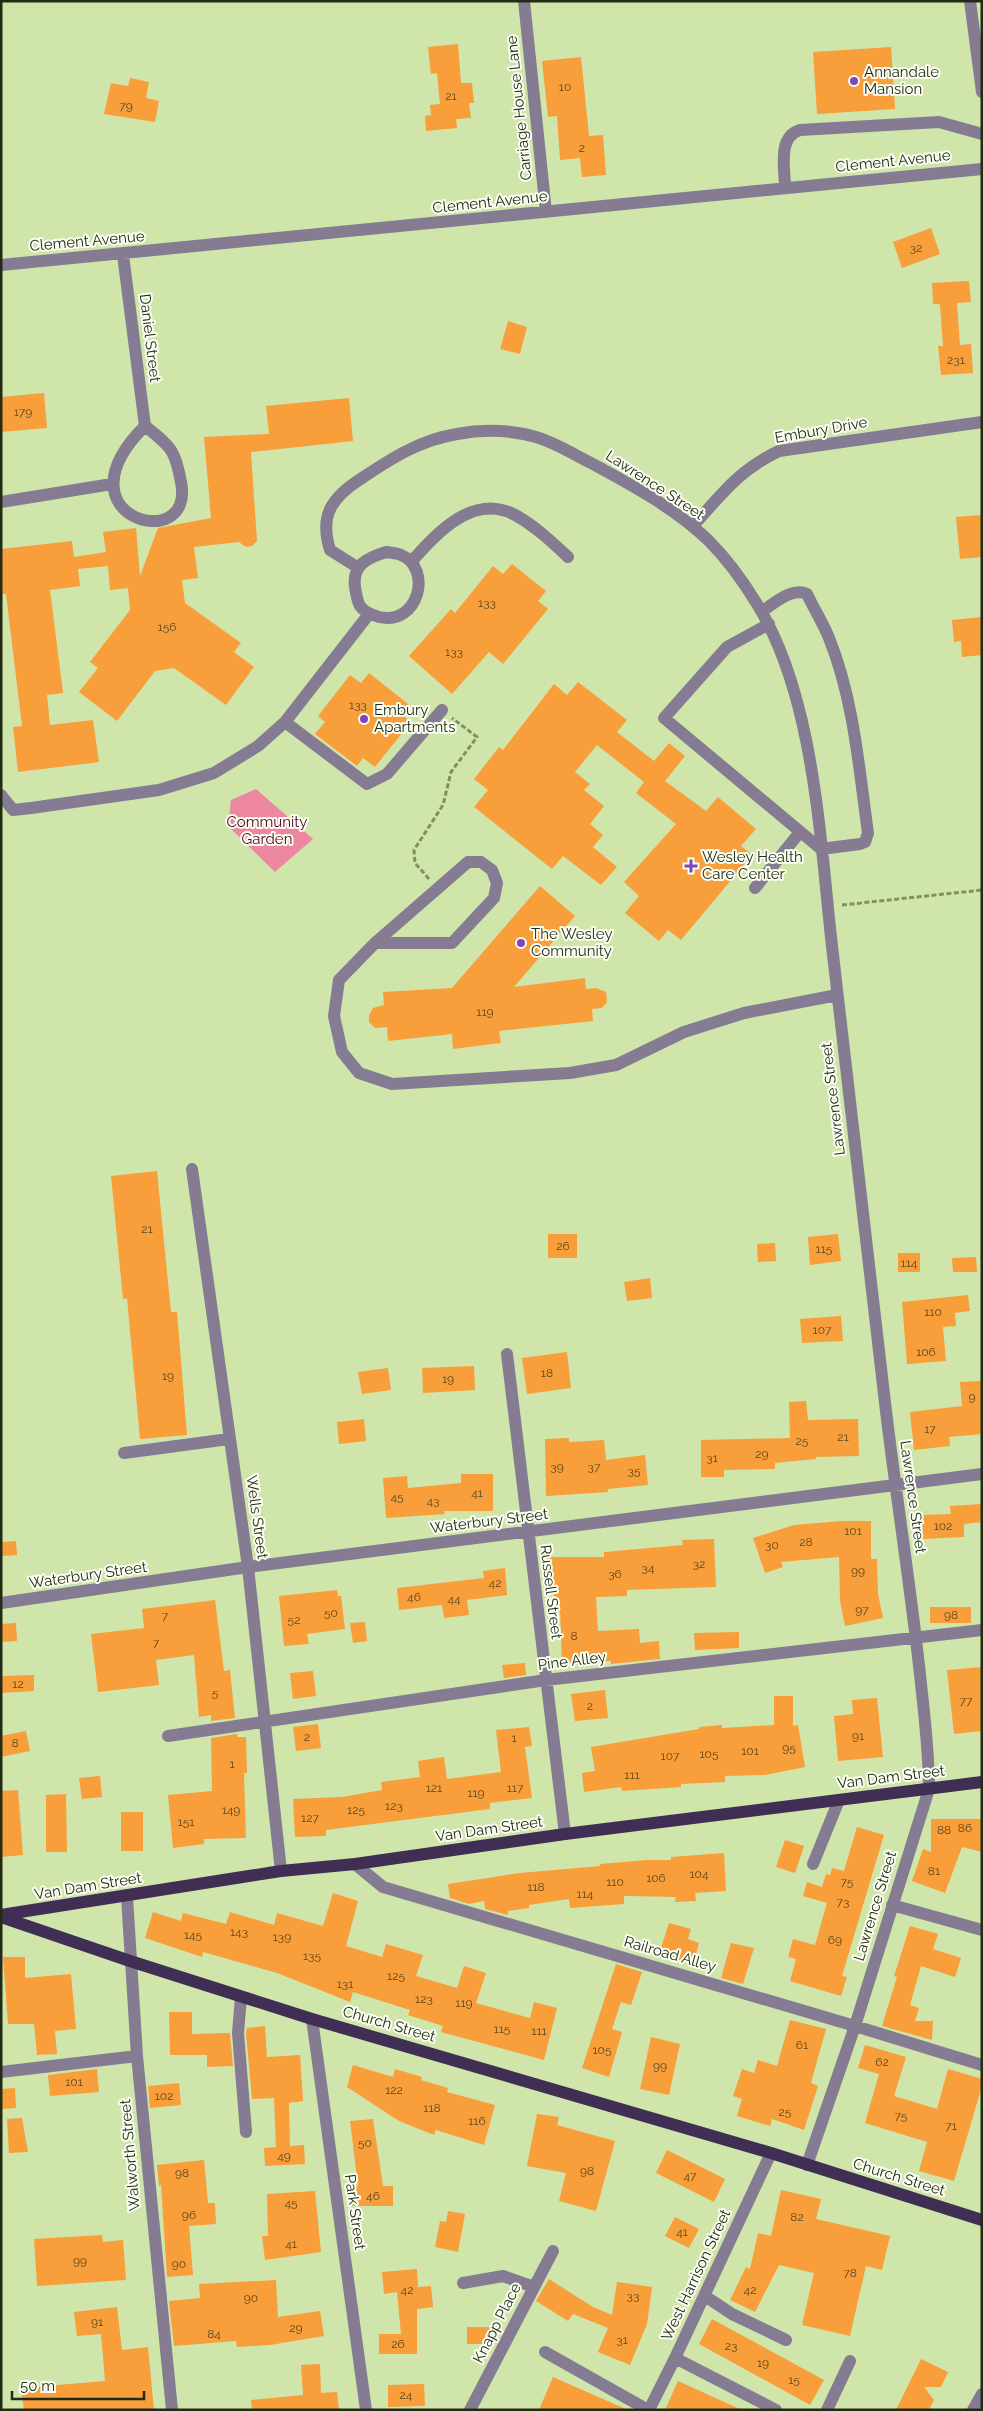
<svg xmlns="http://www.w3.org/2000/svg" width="983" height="2411" viewBox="0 0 983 2411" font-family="Raleway,sans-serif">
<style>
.green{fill:#ed87a1}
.building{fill:#f89e3b}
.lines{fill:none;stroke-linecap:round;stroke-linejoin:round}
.path{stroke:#818f65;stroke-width:3;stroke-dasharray:5 2.5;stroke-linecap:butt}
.minor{stroke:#857b92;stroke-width:12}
.major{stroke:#402e54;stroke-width:12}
.poi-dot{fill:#8145ba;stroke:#fafef3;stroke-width:2}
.labels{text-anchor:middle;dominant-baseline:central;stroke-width:4;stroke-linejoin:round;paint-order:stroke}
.number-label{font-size:12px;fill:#59481e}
.poi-label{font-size:15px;fill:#242b15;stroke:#fafef3;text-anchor:start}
.street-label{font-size:15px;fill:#242b15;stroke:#fafef3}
.park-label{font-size:15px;fill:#510323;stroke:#fafef3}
</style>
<rect width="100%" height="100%" fill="#d0e5aa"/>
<path class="green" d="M256,789L313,839L275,872L228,826L231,800Z"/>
<path class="building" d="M458,44L461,83H472L474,103H469L471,118L456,119L457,128L426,131L425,116L431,115L430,105L440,104L437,73L431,74L428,47Z
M891,47L895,109L817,114L813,52Z
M581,57L589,136L603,135L606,175L582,177L580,158L560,160L557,116L548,117L542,61Z
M130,78L149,82L146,98L159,101L155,122L104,114L111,83L128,86Z
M931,228L940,254L902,268L893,242Z
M969,281L971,302L957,303L960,345L971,344L973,373L941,375L938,346H943L940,304H933L932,283Z
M508,321L527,327L520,354L500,349Z
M44,393L47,428L1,432V397Z
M349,398L353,441L251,452L257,541L252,546L246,547L239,542L194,547L198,578L182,580L185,603L241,643L234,652L254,667L226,705L174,668L155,671L117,721L79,692L98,668L90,662L130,610L128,588L110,590L108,566L78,569L80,586L50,590L63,693L47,695L50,725L93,720L99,762L18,772L13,727L22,726L6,594H1V549L72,541L74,557L106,552L103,532L136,528L140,576L158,528L211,518L204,437L269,434L266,406Z
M982,515V557L960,559L956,517Z
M512,564L546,591L538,601L548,609L503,664L489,652L452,694L409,656L451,609L455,613L493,566L503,574Z
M982,617V655L962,657L961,641L954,642L952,620Z
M369,673L408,704L401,714L411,722L375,767L363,758L357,766L315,734L325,722L318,716L350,675L361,683Z
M578,682L627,720L617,732L654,761L669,743L685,756L665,781L706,811L718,797L756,829L741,846L752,855L681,940L668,930L659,941L625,913L639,896L624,882L676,824L636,793L644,782L597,745L575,772L590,784L584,790L604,806L590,824L603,835L593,847L617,867L601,885L563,856L552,869L474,807L488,790L474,779L499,747L503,750L554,684L567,695Z
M540,886L575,916L514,987L585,978L586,989L596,988L606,992L607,1002L602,1008L592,1009L593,1021L499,1031L501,1043L453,1049L452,1034L388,1041L387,1027L375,1028L369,1022V1015L373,1008L384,1005L383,992L452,988Z
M157,1171L171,1312H177L187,1435L140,1439L127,1298L123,1299L111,1176Z
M548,1234H577V1258H548Z
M838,1234L841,1261L810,1265L808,1237Z
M775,1243L776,1261L758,1262L757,1244Z
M898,1253H920V1272H898Z
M976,1257L977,1272H953L952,1258Z
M650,1278L652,1298L627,1301L624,1282Z
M968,1295L970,1311L955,1313L956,1326L943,1327L946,1361L907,1364L902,1302Z
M841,1316L843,1341L802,1343L800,1319Z
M567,1352L571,1388L527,1394L522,1358Z
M474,1366L475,1390L423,1393L422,1368Z
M388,1368L391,1390L362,1394L358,1372Z
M982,1381V1434L949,1437L950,1446L914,1450L910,1412L962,1406L960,1382Z
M806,1401L808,1420L858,1419L859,1456L816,1457V1459L775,1463V1469L724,1470V1477H701V1440L790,1438L789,1402Z
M364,1419L366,1441L339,1444L337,1422Z
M569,1438V1442L604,1440L606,1460L645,1455L648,1485L608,1489V1492L546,1496L545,1439Z
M461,1474H493V1511H444L445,1514L386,1518L383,1478L407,1476L408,1488L461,1483Z
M982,1504V1522L964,1524V1537L923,1539L922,1515L951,1514L950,1506Z
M842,1521H871V1559H877L878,1594L883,1618L845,1626L840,1601L839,1557L781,1562L783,1567L765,1573L753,1538L794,1525Z
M714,1539L716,1587L627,1590V1596L596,1597L598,1631L639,1629L640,1643L659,1641L660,1659L611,1664V1661L562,1663L560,1610L555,1611L553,1580H547V1557H604V1552L683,1545L682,1540Z
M16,1541L17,1555L1,1556V1542Z
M505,1568L507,1595L467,1600L469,1615L444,1618L442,1605L399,1610L397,1588L484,1578L483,1571Z
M337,1590L338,1596H341L345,1629L307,1634L309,1644L284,1646L279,1596Z
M215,1600L224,1671L230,1670L235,1718L211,1721V1715L199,1717L194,1655L156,1660L159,1685L98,1692L91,1634L144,1628L142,1609Z
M930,1607H971V1623H930Z
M365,1622L367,1641L353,1643L350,1623Z
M16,1623L17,1641L1,1642V1624Z
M739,1632V1648L695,1650L694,1633Z
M525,1663L526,1675L504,1678L502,1665Z
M982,1667V1731L954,1734L947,1670Z
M313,1671L316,1696L293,1699L290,1673Z
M34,1675V1691L1,1693V1676Z
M605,1690L608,1718L575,1721L571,1694Z
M774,1696H793V1726L798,1725L805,1767L765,1775L725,1776V1782L681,1784V1787L622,1791L621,1787L584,1792L582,1773L595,1771L591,1747L699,1729V1727L722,1725V1728L774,1725Z
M877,1698L883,1757L838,1761L834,1716L853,1714L852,1700Z
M318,1724L321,1748L296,1751L293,1727Z
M529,1727L532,1746L525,1747L532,1798L490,1803V1809L326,1830V1836L295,1837L293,1799L342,1797L382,1790L381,1782L420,1777L418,1761L444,1757L447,1779L501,1772L496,1730Z
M26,1731L30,1751L1,1757V1736Z
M237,1734V1737H246L247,1773H244L246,1838L204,1839V1844L173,1848L168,1795L212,1791L211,1738Z
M100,1776L102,1797L82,1799L79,1778Z
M18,1790L23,1855L1,1857V1791Z
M66,1794L67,1852H46V1795Z
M121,1812H143V1851H121Z
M931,1819H982V1852L962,1847L945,1893L912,1881L923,1849L931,1852Z
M857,1827L884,1835L842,1976L847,1977L841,1996L790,1981L796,1959L788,1957L793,1939L815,1945L827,1903L803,1896L807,1882L822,1887L826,1874L830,1875L832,1868L844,1871Z
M785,1840L804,1846L795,1873L776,1867Z
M724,1853L726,1891L695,1893L696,1901L675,1902L676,1897L624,1896V1904L570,1908L569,1899L529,1905V1908L508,1911V1915L485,1909L484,1901L469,1904L450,1898L448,1884L520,1873L600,1866V1864L647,1860H671V1857Z
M333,1893L358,1901L346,1946L382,1957L386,1944L423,1955L416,1976L457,1988L464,1966L486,1973L476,2003L530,2018L534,2002L557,2008L544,2060L441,2032L443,2026L408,2015L410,2010L353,1992L350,2002L277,1973L203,1952L202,1957L145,1938L153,1912L181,1921L183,1913L226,1924L230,1912L274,1925L277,1913L323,1926Z
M669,1923L691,1929L688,1939L699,1943L693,1964L659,1954Z
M910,1926L938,1934L933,1949L961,1958L955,1977L921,1966L910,2005L919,2008L915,2021H933L932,2040L882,2026L897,1977L894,1976Z
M731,1943L754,1948L743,1984L721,1978Z
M3,1957H25V1978L71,1974L76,2029L55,2031L57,2054L37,2055L34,2024H8Z
M616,1964L642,1972L631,2005L621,2002L612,2029L622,2032L609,2077L582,2068Z
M169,2012H192V2034L230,2033L233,2066L207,2067V2055H170Z
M790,2020L826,2029L811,2083L818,2086L804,2130L772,2119L770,2126L737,2116L742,2099L733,2096L742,2069L754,2073L758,2060L777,2066Z
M265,2026L267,2057L300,2055L303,2101L289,2103L290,2146L304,2145L305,2164L265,2166L264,2148L276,2147L274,2098L252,2099L246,2033L247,2028Z
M651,2037L680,2044L669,2095L640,2089Z
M865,2045L906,2057L894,2096L937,2109L948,2069L982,2079V2086L954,2181L919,2171L927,2142L865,2123L879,2074L858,2068Z
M353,2065L393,2077L395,2069L422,2077L421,2080L448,2088L447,2092L495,2105L484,2145L436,2130L434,2135L399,2121L347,2087Z
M97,2069L99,2092L50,2096L48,2075Z
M179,2083L181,2105L150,2108L148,2086Z
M15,2088L16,2108L1,2109V2089Z
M537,2114L559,2117L557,2125L615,2141L596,2211L559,2201L566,2173L527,2166Z
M22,2118L28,2152L9,2153L7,2119Z
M373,2119L383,2186H393V2206H352V2186H358L350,2121Z
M667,2150L725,2179L714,2202L656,2173Z
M204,2160L208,2203H215L216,2224L189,2226L193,2275L167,2277L161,2185L159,2186L157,2165Z
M781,2190L821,2199L816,2219L890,2236L882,2270L866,2266L850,2336L802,2325L814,2273L779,2265L755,2312L730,2300L746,2267L750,2269L758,2233L771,2236Z
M315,2191L321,2252L265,2260L262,2236H268L267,2194Z
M448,2211L465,2214L458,2252L435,2247L440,2221L446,2222Z
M675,2217L699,2229L689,2248L665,2236Z
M102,2235L103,2242L123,2240L126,2280L37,2286L34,2239Z
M417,2269L418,2287L431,2286L433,2307L417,2309V2354H379V2334H401L397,2292L384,2294L382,2272Z
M549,2279L593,2307L612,2315L617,2282L652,2287L647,2324L630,2365L598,2352L608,2328L573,2314L568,2321L536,2301Z
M276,2280L278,2317L320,2311L324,2336L270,2345L237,2347L236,2341L174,2346L169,2301L200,2298L199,2284Z
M117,2307L122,2350L148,2347L154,2410H24L21,2388L105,2381L101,2334L77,2336L74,2312Z
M712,2319L824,2380L810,2405L699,2344Z
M467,2327H490V2344H467Z
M921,2359L948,2372L941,2387H924L934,2400L929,2410H896Z
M320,2364L321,2393L337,2392L339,2410H252L251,2400L303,2395L301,2365Z
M553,2377L628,2410H539Z
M678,2381L742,2410H665Z
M424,2384L425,2406L388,2407V2385Z"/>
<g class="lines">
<path class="path" d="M429,879L415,863L414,850L443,805L451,772L477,737L452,718
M842,905L982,890"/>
<path class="minor" d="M524,1L546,212
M970,1L982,92
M785,188C785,169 777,137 800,130L939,122L982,134
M123,255L145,426
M1,265L982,169
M145,426C171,447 175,449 181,482C196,556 52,518 145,426Z
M1,502L112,484
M693,526C722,494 739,470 779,451L982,422
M386,552C391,553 397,553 401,555C433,568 419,626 379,617C372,615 364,612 360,606C357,601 356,593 355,587C352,565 367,558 386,552Z
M411,562C436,534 474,491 517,516C536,527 552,542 568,557
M357,567L330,550C319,515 332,497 362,478C392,458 420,440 457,434C482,429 511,430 536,437C556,443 573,454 591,463C632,485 676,509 709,541C728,560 743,581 757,604C816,699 820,846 833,955C850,1102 867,1248 884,1394C895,1491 911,1587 921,1684C925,1719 929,1754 929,1789L855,2026L807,2165
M762,611C774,604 791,587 807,594C814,609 823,623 829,638C854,700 859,769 868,833L865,842L860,844L821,849L664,718L727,647L769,624
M285,722L367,784L387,774L442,710
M1,795L13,810L31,808L159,790L214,773L258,746L285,722L369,614
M755,888L800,832
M375,943H452L494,898L497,883L492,870L481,862H468L375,943L339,980L334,1016L342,1052L359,1073L392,1084L570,1073L616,1065L684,1032L744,1013L837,995
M192,1169L248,1567L281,1871
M507,1354L565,1834
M124,1453L229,1439
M1,1603L248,1567L982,1474
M168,1736L546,1680L982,1630
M355,1864L383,1887L855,2026L982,2065
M813,1864L839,1800
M127,1897L137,2056L172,2410
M892,1905L982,1930
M241,1997L238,2033L246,2132
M312,2019L366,2410
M1,2072L137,2056
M463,2283L503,2276L534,2287
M705,2296L732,2314L786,2340
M545,2352L648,2410
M675,2358L776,2410
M470,2410L553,2251
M649,2410L675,2358L771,2153
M827,2410L850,2361
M973,2410L982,2394"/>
<path class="major" d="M1,1915L281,1871L355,1864L565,1834L982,1782
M1,1917L130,1961L312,2019L771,2153L982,2220"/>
</g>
<g class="poi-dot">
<circle cx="854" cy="81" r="5"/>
<circle cx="364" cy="719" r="5"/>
<path d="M688.5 858.5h5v5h5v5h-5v5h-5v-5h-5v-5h5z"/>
<circle cx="521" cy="943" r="5"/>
</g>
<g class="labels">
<g class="number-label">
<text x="565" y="87">10</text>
<text x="451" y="96">21</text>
<text x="126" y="106">79</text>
<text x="582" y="148">2</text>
<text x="916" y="248">32</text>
<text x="956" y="360">231</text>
<text x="23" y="412">179</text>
<text x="487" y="603">133</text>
<text x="167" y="627">156</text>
<text x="454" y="652">133</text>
<text x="358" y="705">133</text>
<text x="485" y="1012">119</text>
<text x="147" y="1229">21</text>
<text x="563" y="1246">26</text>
<text x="824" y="1249">115</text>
<text x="909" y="1263">114</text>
<text x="933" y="1312">110</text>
<text x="822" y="1330">107</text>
<text x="926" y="1352">106</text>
<text x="547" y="1373">18</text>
<text x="168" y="1376">19</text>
<text x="448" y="1379">19</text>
<text x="972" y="1397">9</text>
<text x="930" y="1429">17</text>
<text x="843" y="1437">21</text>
<text x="802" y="1441">25</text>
<text x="762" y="1454">29</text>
<text x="712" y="1458">31</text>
<text x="557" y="1467">39</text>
<text x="594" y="1467">37</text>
<text x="634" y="1471">35</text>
<text x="477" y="1493">41</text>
<text x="397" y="1497">45</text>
<text x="433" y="1501">43</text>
<text x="943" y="1526">102</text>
<text x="853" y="1531">101</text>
<text x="806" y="1542">28</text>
<text x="772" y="1545">30</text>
<text x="699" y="1564">32</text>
<text x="648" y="1568">34</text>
<text x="858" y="1571">99</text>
<text x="615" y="1574">36</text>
<text x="495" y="1583">42</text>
<text x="414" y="1597">46</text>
<text x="454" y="1599">44</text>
<text x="862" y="1610">97</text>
<text x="331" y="1613">50</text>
<text x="951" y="1615">98</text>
<text x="165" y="1616">7</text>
<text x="294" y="1620">52</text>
<text x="574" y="1636">8</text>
<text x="156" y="1643">7</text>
<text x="18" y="1684">12</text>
<text x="215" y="1693">5</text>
<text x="966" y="1701">77</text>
<text x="590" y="1706">2</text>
<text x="858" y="1736">91</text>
<text x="307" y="1737">2</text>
<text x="514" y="1738">1</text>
<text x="15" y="1743">8</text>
<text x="789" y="1748">95</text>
<text x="750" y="1751">101</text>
<text x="709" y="1754">105</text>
<text x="670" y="1756">107</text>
<text x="232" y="1764">1</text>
<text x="632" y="1775">111</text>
<text x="434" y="1788">121</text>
<text x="515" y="1788">117</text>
<text x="476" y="1793">119</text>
<text x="394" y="1806">123</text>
<text x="231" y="1810">149</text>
<text x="356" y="1810">125</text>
<text x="310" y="1818">127</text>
<text x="186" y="1822">151</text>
<text x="965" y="1828">86</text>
<text x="944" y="1830">88</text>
<text x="934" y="1871">81</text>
<text x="699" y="1874">104</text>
<text x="656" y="1878">106</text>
<text x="615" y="1882">110</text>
<text x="847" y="1882">75</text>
<text x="536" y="1887">118</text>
<text x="585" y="1894">114</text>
<text x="843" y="1902">73</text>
<text x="239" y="1932">143</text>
<text x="193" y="1935">145</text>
<text x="282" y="1937">139</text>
<text x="835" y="1940">69</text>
<text x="312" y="1956">135</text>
<text x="396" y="1976">125</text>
<text x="345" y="1984">131</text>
<text x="424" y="1999">123</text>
<text x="464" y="2003">119</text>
<text x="502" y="2029">115</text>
<text x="539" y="2031">111</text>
<text x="802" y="2045">61</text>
<text x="602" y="2050">105</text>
<text x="882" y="2062">62</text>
<text x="660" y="2066">99</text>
<text x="74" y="2082">101</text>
<text x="394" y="2090">122</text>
<text x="164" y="2096">102</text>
<text x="432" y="2108">118</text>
<text x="785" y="2112">25</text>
<text x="901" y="2116">75</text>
<text x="477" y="2121">116</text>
<text x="951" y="2126">71</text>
<text x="365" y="2143">50</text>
<text x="284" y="2156">49</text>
<text x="587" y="2171">98</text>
<text x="182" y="2173">98</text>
<text x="690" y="2176">47</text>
<text x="373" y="2196">46</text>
<text x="291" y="2203">45</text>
<text x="189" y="2215">96</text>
<text x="797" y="2217">82</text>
<text x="682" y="2232">41</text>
<text x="291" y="2244">41</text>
<text x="80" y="2261">99</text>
<text x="179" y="2264">90</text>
<text x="850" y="2273">78</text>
<text x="407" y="2290">42</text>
<text x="750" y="2290">42</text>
<text x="633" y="2296">33</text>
<text x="251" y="2298">90</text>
<text x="97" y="2322">91</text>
<text x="296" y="2328">29</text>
<text x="214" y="2334">84</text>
<text x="622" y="2340">31</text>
<text x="398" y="2344">26</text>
<text x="731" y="2346">23</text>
<text x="763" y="2363">19</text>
<text x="794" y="2380">15</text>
<text x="406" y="2395">24</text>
</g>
<g class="poi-label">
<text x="864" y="72">Annandale<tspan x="864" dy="17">Mansion</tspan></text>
<text x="374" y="710">Embury<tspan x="374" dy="17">Apartments</tspan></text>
<text x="702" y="857">Wesley Health<tspan x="702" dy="17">Care Center</tspan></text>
<text x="531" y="934">The Wesley<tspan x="531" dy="17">Community</tspan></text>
</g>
<g class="street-label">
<text transform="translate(519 108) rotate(-96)">Carriage House Lane</text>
<text transform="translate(893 161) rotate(-6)">Clement Avenue</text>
<text transform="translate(490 202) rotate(-6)">Clement Avenue</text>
<text transform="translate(87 241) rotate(-5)">Clement Avenue</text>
<text transform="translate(150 338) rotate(83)">Daniel Street</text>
<text transform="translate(821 430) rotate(-10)">Embury Drive</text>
<text transform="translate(655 485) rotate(33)">Lawrence Street</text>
<text transform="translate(833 1099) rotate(-97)">Lawrence Street</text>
<text transform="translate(913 1497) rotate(82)">Lawrence Street</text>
<text transform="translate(257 1517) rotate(82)">Wells Street</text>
<text transform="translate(489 1521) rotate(-7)">Waterbury Street</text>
<text transform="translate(88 1575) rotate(-8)">Waterbury Street</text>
<text transform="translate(551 1592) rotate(83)">Russell Street</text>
<text transform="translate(572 1661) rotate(-7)">Pine Alley</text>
<text transform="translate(891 1777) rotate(-7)">Van Dam Street</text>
<text transform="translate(489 1829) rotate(-8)">Van Dam Street</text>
<text transform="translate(88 1886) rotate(-9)">Van Dam Street</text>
<text transform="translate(875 1906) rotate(-73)">Lawrence Street</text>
<text transform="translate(670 1954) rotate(16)">Railroad Alley</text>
<text transform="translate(389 2024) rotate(16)">Church Street</text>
<text transform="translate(130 2155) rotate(-95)">Walworth Street</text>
<text transform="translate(899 2177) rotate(17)">Church Street</text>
<text transform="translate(355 2212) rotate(82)">Park Street</text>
<text transform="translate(696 2275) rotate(-65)">West Harrison Street</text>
<text transform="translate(497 2323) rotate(-63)">Knapp Place</text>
</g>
<g class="park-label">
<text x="267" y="822">Community<tspan x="267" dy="17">Garden</tspan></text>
</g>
</g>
<rect width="983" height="2411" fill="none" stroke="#242b15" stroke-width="5"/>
<path d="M12 2391v8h132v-8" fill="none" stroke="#242b15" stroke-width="2.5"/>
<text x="20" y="2391" font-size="15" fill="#242b15" stroke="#fafef3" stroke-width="4" paint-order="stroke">50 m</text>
</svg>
